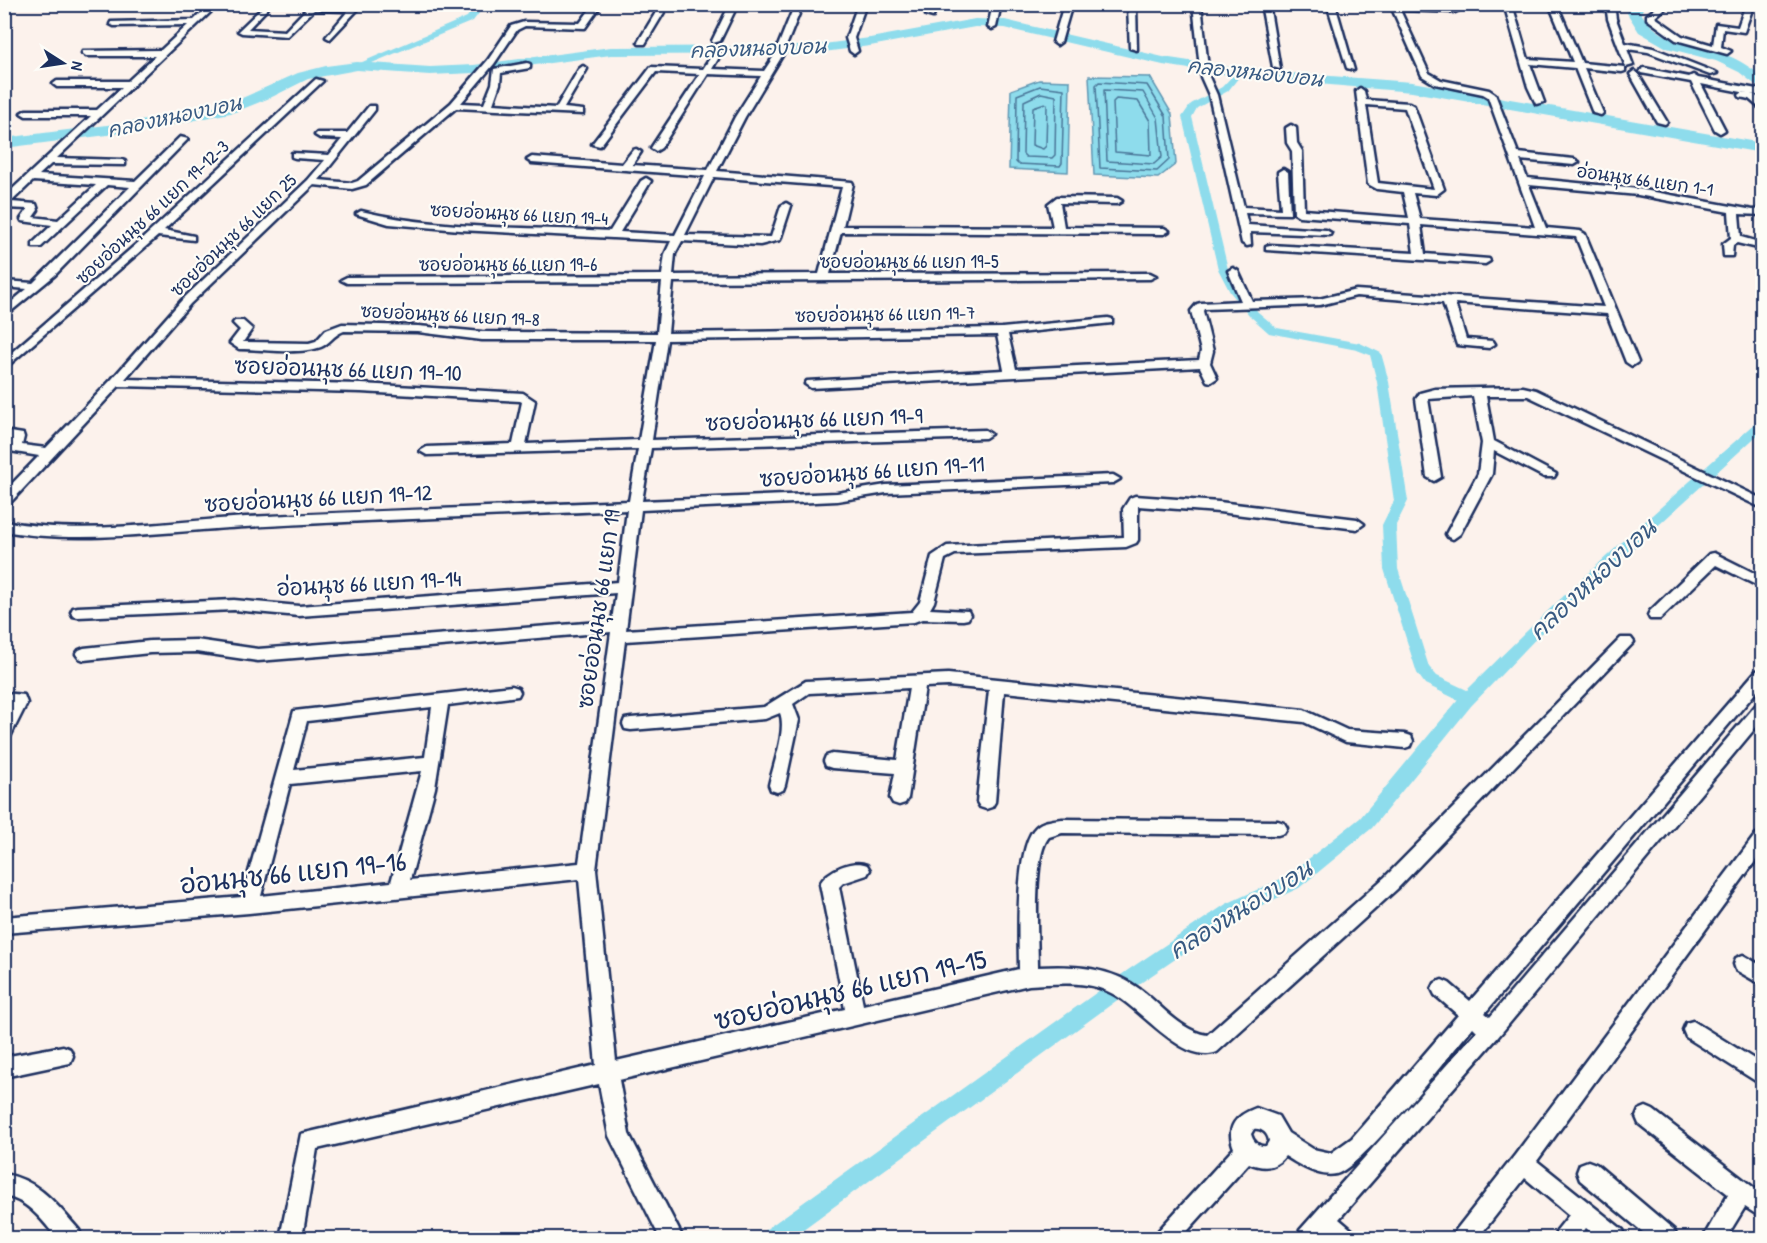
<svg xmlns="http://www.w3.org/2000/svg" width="1767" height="1243" viewBox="0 0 1767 1243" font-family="'Patrick Hand','Playpen Sans Thai',sans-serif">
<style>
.water{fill:#8edcec;stroke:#6097b3;stroke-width:1.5}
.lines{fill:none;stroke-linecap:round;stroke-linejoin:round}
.shore{stroke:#497497;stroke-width:1.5}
.canal{fill:#8edcec;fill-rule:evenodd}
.river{fill:#8edcec;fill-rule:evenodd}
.minor-casing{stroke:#1b2f5e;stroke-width:5}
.minor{fill:#fdfcf7;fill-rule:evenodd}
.labels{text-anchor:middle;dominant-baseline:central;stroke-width:4.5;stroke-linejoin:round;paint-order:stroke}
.far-street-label{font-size:18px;fill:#1b2f5e;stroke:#fdfcf7}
.far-water-label{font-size:20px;font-style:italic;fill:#385a82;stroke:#fdfcf7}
.street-label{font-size:22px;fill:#1b2f5e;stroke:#fdfcf7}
.water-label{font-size:24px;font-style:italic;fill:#385a82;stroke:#fdfcf7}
.near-street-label{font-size:27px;fill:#1b2f5e;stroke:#fdfcf7}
</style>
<rect width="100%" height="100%" fill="#fcf2ec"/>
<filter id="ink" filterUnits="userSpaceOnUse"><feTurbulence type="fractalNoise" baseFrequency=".0167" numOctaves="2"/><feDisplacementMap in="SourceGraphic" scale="12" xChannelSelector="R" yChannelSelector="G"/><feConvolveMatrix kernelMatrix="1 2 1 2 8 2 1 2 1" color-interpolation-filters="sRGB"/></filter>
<g filter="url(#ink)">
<path class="water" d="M1089,76L1150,77L1172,114L1176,164L1158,178L1094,175Z
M1039,80L1070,81L1068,172L1009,169L1011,90Z"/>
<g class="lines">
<path class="shore" d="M1099,82L1147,85L1166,116L1169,160L1157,171L1100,168L1096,85Z
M1040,86L1064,89L1062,163L1060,166L1018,164L1016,162L1017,95Z
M1104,90L1143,92L1158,118L1162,157L1154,164L1107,161Z
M1041,93L1056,96L1055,155L1052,158L1026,157L1023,154L1024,101Z
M1116,99L1138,101L1150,121L1151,155L1115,152L1113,102Z
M1045,103L1047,105L1046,146L1043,149L1032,145L1033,107Z"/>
<path class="canal" d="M477,4H486L473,21L360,68L353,66L467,17Z
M1239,69L1243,72L1228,91L1197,108L1192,117L1228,269L1239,289L1258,312L1277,328L1360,343L1381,353L1389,382L1408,501L1396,525L1398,569L1429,667L1437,676L1467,690C1560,596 1658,509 1757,422L1762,421V431L1550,624L1471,706L1372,828L1299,888L1238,916L1142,982L791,1238H762L765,1230L1128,970L1226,904L1287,876L1360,818L1458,700L1425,684L1417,673L1384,569L1382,525L1394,501L1377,382L1370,355L1357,350L1269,333L1250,316L1230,292L1218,269L1182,117L1191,104L1222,87Z"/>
<path class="river" d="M1631,4H1645L1641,13C1660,44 1695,43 1726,55C1740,60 1751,68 1762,76V87L1757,86L1739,72L1716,61L1667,48L1639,32L1627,13Z
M975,19L1005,20L1163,57L1249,70L1412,82L1762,143V153L1412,92L1249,78L1163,65L1005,28L975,27L870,46L808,54L611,55L474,73L430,75L357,70L308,79L272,97L235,112L147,130L4,148V138L147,120L231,103L298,73L326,66L357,62L430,67L474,65L611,47L808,46L870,38Z"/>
<defs>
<path id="minor" d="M210,4H219L57,158L122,160L125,161V165L51,164L39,175L135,181L180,137L188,139L55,275L4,317V308L27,289L4,287V281L33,283L130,187L107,185L41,247H33V243L52,225L22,221L21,219L28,209L4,208V197L91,116H26L21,113L26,110H97L122,87H57L53,84L57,81H128L155,56H86L82,53L83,51L161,50L188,25L114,26L110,24L111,22L194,20ZM33,181L96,185L58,220L33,217L38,210L36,204L11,202Z
M311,4L352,7L363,4L330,39L326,37L348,11L314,10L287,36L242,33L238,31L264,6L268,8L248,29L285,31Z
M594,4H602L585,28L525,26L517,30L494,64L461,103L484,104L492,84L494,69L527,63L530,64V68L501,73L500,84L493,104L556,108L579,69L583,66L587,69L564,108L583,110V114L456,108L366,185L352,189L314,185L190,304L125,379L361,384L523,393L535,401L526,444L639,440L656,340H482L418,332L344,331C333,335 329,344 321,347C300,355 262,349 239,349L230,343L240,330L233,323L235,321H243L252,329L243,342L309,343L316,341L326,330L342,324L418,326L482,332L657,333L662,282L347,283L341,280L347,277L662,275L665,254L671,241L460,230L389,224L356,214L361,211C438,230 530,227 610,231L641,181L646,178L651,181L620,232L675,235L705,176L532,163L527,160L532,157L622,164L633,150L636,149L641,152L632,165L708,170L735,117L761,76L708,74L661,148L656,151L651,148L700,74L656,72L600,146L592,144L651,67L703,69L714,52L717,51L721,54L712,69L764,71L774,56L795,4H803L782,56L745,117L717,171L852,182L853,184L843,226L1053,227L1048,204L1057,197L1117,198L1122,201L1117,204L1060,203L1064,227L1164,228L1169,231L1164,234L841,232L830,274L1150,273L1156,276L1150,279L673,282L668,333L1002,328L1108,318L1112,319V323L1008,334L1016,369L1199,360L1201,351L1191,311L1197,304L1201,303L1241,301L1228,271L1233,268L1238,271L1252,301L1319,299L1356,290L1604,307L1576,237L1421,225L1425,254L1489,259L1490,261L1485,264L1266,250V246L1270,245L1414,253L1410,224L1299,216L1294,213L1292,151L1287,143L1286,128L1291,125L1296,128L1297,143L1302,151L1304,210L1409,218L1403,192L1377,189L1368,184L1356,91L1360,88L1364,91L1366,100L1409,103L1414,106L1444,189L1436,195L1413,193L1420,219L1535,227L1488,97L1483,94L1435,84L1422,76L1390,4L1458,8L1459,10L1455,12L1400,10L1429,73L1441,80L1489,90L1495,94L1518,153L1574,159L1579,162L1574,165L1520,160L1527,178L1638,189L1753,210L1762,209V215L1739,214L1741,237L1762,243V249L1737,243L1733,245L1732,256H1724L1723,244L1731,238L1729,212L1638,195L1529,185L1546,228L1580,231L1585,234L1638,362L1632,366L1626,362L1607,314L1455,303L1466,339L1493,341L1495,344L1489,348L1457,345L1443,303L1356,296L1320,305L1204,309L1203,311L1213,351L1210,363L1217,378L1211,382L1207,381L1200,367L811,388L805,384L807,381L1004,370L997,335L667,340L652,440L985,430L991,434L985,438L651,448L642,501L837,493L886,485L1113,475L1120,479L1113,483L886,493L837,501L641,510L626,630L912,612L920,602L932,556L947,546L1124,537L1123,509L1130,498L1135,496L1219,502L1357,519L1364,524L1357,529L1219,512L1138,506V540L1136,543L1126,547L955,554L945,559L934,602L930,609L968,611L970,615L968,619L963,620L922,619L914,622L625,641L596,870L616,1061L845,1009L820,884C827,870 853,859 867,865L870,870L867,875L843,883L839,887L863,1005L1019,969C1019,940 1014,847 1036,827C1042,821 1053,820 1062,819L1278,821L1284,823L1287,828L1284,833L1278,835L1062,833L1049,837C1032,855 1038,940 1038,967C1075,965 1111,967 1141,990C1161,1005 1181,1031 1207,1035L1385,877L1621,638H1631L1634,642L1397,889L1217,1052C1181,1066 1138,1003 1107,991C1084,980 1054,984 1029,985L619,1080L629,1134L683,1238H660L609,1136L599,1084L317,1149L302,1238H280L301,1134L596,1065L579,879L249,913L4,933V917L242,897L294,711L512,686L518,688L520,692L518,696L448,705L435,788L410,880L579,863L611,632L258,661L196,652L150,653L84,660L79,658L76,654L79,650L84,648L150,641L196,640L258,649L612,621L616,593L299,616L234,610L78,617L73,616L71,612L73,608L78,607L234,600L299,606L618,582L627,510C500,516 372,520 245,527C168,531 80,545 4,531V521C82,536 167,522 246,517C373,511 501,507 629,501L638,449L427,455L420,451L427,447L513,444L522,402L520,401L361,392L119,386L9,504L4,505V492L39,456L10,451L8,448L11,440L4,439V431L23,434L24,437L22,445L46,448L112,379L182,300L308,180L325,160L295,158L292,157V153L329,155L342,139L320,138L315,135L317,133H347L369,106H375V110L319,180L352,183L358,181L451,103L488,60L511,26L524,22L580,23ZM1366,105L1405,108L1434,189L1378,183ZM714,177L842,187L819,274L673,275L675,254L682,241L760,245L780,240L791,206L786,203L781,206L771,237L685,235ZM432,707L425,757L294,770L307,721ZM422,771L391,882L261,896L290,784Z
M661,4H669L645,44H639L638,42Z
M730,4H738L720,41L713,43L712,41Z
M858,4H866L854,38L858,51L854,54L850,51L846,38Z
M928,4H936L933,17L926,15Z
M993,4H1001L996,27L992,29L988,27Z
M1064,4H1072L1061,42L1057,45L1053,42Z
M1102,4H1136L1137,50L1130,48L1128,8Z
M1193,4H1201L1209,77L1217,95L1244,207L1281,209L1278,172L1283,169L1288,172L1290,214L1245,213L1248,225L1326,230L1331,233L1330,235L1250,232L1251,245L1247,246L1242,243L1209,95L1201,77Z
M1261,4H1269L1280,69L1273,67Z
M1327,4H1335L1354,70L1347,68Z
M1504,4H1512L1528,59L1573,62L1549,4H1557L1582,63L1625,67V71L1622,72L1584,68L1603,113L1601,115L1593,113L1575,68L1530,64L1544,102L1536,104L1528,87Z
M1606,4H1614L1616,19L1625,43L1653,48L1717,73L1710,75L1648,52L1627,49L1633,65L1626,67L1608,19Z
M1661,4H1670L1655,17L1682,36L1713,45L1716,24L1738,27L1746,4H1754L1744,32L1723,29L1721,47L1731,51L1727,54L1676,40L1647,19V15Z
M1644,68L1689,77L1693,75L1698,78L1762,90V96L1701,84L1725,130L1720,133L1715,130L1691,82L1641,73L1640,71Z
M1634,71L1638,74L1667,122L1665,124L1657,122L1630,74Z
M316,79L323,81L164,230L194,236V240L158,236L4,369V359L140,241Z
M1743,92L1755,95L1762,102V110L1749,99L1740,97L1739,95Z
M1523,387L1536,390L1762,499V508L1528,396H1486L1494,441L1556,474L1554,477H1544L1494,451L1492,474L1460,534L1453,539L1448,537L1446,534L1478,474L1482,443L1473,396L1428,399L1441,477L1434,481L1427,477L1416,399L1420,393L1435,389Z
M1714,553L1762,577V588L1716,565L1660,619H1650L1648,615L1650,611L1709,554Z
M1762,669V685L1485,1013L1490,1017L1756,705L1762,703V720L1498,1037L1339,1219L1352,1230L1355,1238H1328L1325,1236L1322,1238H1297L1300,1230L1477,1031L1473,1027C1451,1053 1361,1169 1336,1174C1319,1178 1298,1164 1285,1156C1275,1169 1263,1169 1249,1163L1181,1238H1156L1159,1230L1234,1148C1225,1126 1237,1115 1256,1108L1278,1116L1288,1133L1313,1149L1331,1153L1352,1138L1458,1015L1435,995L1432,989L1435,983L1442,980L1449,983L1470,1001L1756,671ZM1254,1129C1261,1128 1268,1133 1269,1141L1266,1146C1259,1147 1253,1142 1251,1134Z
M948,674L1304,710L1347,730L1405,734L1411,736L1413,741L1411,746L1405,748L1346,742L1304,722L1004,692L995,802L992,807L986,809L980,807L977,802L989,690L948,686L925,687L908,798L905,803L899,805L893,803L890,798L895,773L832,768L826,766L824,761L826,756L832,754L897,760L909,688L809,693L793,704L799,720L785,785L783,790L777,792L771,790L769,785C773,766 787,730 780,713L765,719L631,730L625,729L623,724L625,719L631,718L764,707L806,681Z
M4,693L24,695L27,703L10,737L4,738V715L10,705H4Z
M1762,832V852L1537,1161L1623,1230L1626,1238H1598L1586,1228L1578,1238H1554L1557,1230L1569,1215L1525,1178L1478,1238H1453L1456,1230L1515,1155L1756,834Z
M1743,955L1762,966V985L1736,970L1734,964L1736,958Z
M1693,1021L1762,1064V1085L1686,1037L1683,1030L1686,1023Z
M63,1046L70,1049L73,1056L70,1063L4,1077V1057Z
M1646,1107L1653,1110L1762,1194V1218L1745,1207L1726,1238H1703L1728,1194L1639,1124L1636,1117L1639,1110Z
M1588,1161L1596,1164L1674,1230L1677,1238H1650L1580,1180L1577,1172L1580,1164Z
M4,1174C39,1180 57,1205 79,1230L82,1238H57C43,1221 28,1200 4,1196Z"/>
</defs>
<use href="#minor" class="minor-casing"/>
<use href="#minor" class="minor"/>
</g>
</g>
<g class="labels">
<g class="far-street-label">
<text transform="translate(1645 180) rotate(8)">อ่อนนุช 66 แยก 1-1</text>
<text transform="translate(152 212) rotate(-43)">ซอยอ่อนนุช 66 แยก 19-12-3</text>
<text transform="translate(519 214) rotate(3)">ซอยอ่อนนุช 66 แยก 19-4</text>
<text transform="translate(233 235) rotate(-44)">ซอยอ่อนนุช 66 แยก 25</text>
<text x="909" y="261">ซอยอ่อนนุช 66 แยก 19-5</text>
<text x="508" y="264">ซอยอ่อนนุช 66 แยก 19-6</text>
<text transform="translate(885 314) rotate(-1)">ซอยอ่อนนุช 66 แยก 19-7</text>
<text transform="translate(450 315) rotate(3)">ซอยอ่อนนุช 66 แยก 19-8</text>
</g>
<g class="far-water-label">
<text transform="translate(758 48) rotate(-2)">คลองหนองบอน</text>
<text transform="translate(1255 72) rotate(6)">คลองหนองบอน</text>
<text transform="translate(174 116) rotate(-12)">คลองหนองบอน</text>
</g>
<g class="street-label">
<text transform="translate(348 369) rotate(2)">ซอยอ่อนนุช 66 แยก 19-10</text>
<text transform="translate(814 419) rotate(-2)">ซอยอ่อนนุช 66 แยก 19-9</text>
<text transform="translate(872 471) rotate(-4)">ซอยอ่อนนุช 66 แยก 19-11</text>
<text transform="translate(318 498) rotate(-3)">ซอยอ่อนนุช 66 แยก 19-12</text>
<text transform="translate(369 583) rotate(-3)">อ่อนนุช 66 แยก 19-14</text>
<text transform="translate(598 609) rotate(-82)">ซอยอ่อนนุช 66 แยก 19</text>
</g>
<g class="water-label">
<text transform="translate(1592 579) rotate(-43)">คลองหนองบอน</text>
<text transform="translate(1240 909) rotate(-32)">คลองหนองบอน</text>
</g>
<g class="near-street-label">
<text transform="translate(293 872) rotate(-6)">อ่อนนุช 66 แยก 19-16</text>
<text transform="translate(850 989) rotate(-13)">ซอยอ่อนนุช 66 แยก 19-15</text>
</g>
</g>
<rect width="1767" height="1243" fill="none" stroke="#fdfcf7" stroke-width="24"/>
<rect x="12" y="12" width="1743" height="1219" fill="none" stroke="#1b2f5e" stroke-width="2" filter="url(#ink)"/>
<g transform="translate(63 63) rotate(102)" stroke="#fdfcf7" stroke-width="4.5" paint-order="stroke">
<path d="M0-4.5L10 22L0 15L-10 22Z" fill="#1b2f5e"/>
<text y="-9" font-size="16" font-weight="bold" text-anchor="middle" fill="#1b2f5e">N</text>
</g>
</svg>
